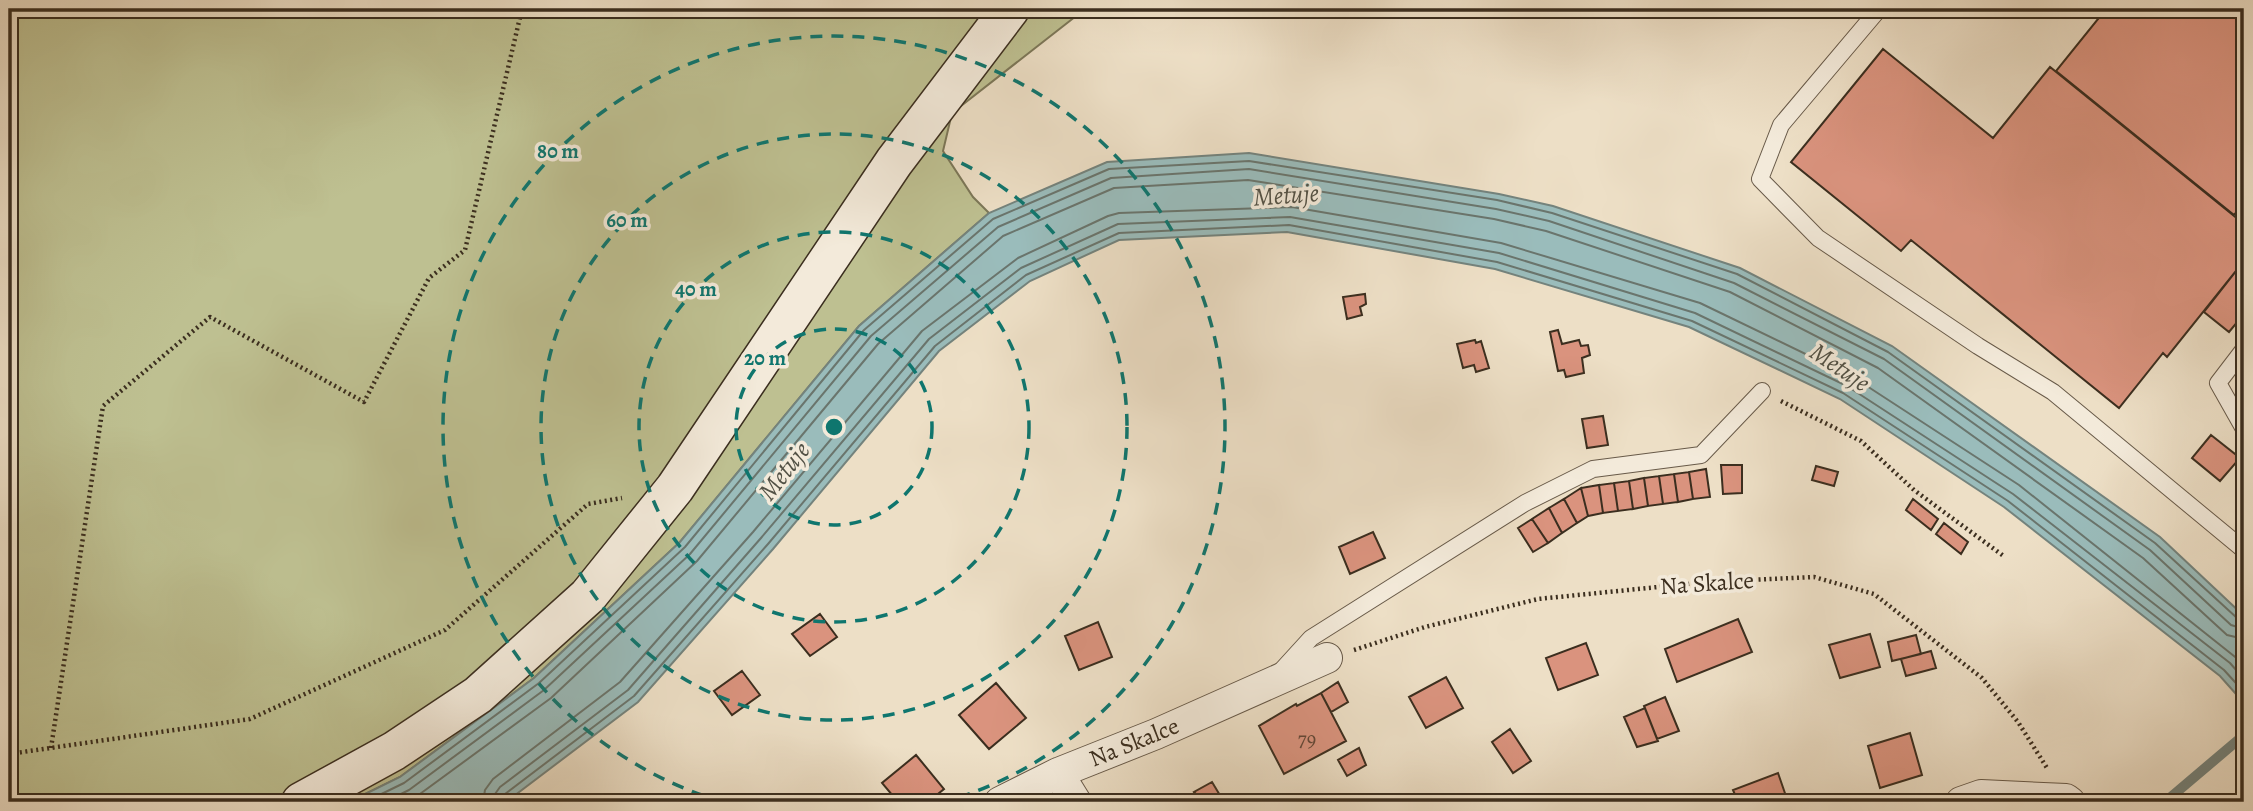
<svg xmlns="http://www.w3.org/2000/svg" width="2253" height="811" viewBox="0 0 2253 811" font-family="Alegreya,serif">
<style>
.green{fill:#bec091;stroke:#7c7758;stroke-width:2}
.water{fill:#9abcbb;stroke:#74837d;stroke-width:2}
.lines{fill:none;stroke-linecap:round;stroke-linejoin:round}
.shore{stroke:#6a756d;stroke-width:2}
.stream{stroke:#74837d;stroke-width:10}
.building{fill:#da937e;stroke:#3b2e1f;stroke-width:2}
.lane-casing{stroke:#685a49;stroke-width:18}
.street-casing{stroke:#685a49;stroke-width:32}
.secondary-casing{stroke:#3b2e1f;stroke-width:41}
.path{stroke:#3b2e1f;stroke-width:4.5;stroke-dasharray:2 3.5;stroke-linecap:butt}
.lane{stroke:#f3eada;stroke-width:16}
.street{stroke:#f3eada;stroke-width:30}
.secondary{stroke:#f3eada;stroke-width:38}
.ring{fill:none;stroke:#0f766e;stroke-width:3.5;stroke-dasharray:12 9}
.labels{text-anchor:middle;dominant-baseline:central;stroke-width:7;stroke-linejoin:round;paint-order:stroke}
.number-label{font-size:21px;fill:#634737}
.street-label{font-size:24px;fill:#3b2e1f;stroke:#f3eada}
.water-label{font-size:26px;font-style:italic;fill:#535246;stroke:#f3eada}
.centre{fill:#0f766e;stroke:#f3eada;stroke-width:3.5}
.ring-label{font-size:21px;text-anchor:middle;font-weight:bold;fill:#0f766e;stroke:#f3eada;stroke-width:7;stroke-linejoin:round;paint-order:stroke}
</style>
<rect width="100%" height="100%" fill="#eddfc6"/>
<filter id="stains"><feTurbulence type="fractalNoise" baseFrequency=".00286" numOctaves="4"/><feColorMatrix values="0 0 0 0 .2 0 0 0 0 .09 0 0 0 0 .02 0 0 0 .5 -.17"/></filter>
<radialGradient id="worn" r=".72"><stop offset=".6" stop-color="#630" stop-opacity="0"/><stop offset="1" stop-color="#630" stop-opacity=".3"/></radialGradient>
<path class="green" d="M9,9H1085L952,113L943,151L973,197L989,213L859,326L680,542L534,678L400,777L349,802H9Z"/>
<path class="water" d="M1249,153L1499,194L1553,206L1740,268L1892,346L2160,537L2244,616V703L2220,676L2004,507L1840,399L1689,327L1495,269L1287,232L1119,240L1030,281L939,351L773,549L638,702L506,802H349L400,777L534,678L680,542L859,326L989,213L1107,162Z"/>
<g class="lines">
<path class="shore" d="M365,802L404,783L539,683L685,547L864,330L993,219L1109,169L1249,161L1497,200L1552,213L1737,274L1888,352L2155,543L2237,618L2244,620
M385,802L409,790L544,690L690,554L871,336L998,227L1111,178L1249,169L1496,209L1549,221L1734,283L1884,359L2150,550L2231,625L2244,629
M409,802L551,698L697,561L878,344L1003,236L1114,188L1248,180L1494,219L1546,231L1730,292L1878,368L2143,558L2227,635L2244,639
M483,802L485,790L493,779L620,682L753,532L922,331L1018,258L1108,216L1119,213L1292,207L1501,243L1700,303L1853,377L2019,485L2244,664
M493,802L495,794L500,787L628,690L761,538L929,339L1021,268L1118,224L1290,217L1499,253L1695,313L1847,386L2013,494L2230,663L2244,679
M502,802L505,794L634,696L768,544L935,346L1026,275L1119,233L1289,225L1497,262L1692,321L1843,393L2008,501L2224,670L2244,692"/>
<path class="stream" d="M2165,802L2244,735"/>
</g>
<path class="building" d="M2106,9H2244V202L2234,215L2056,71Z
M1883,49L1993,138L2050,67L2244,224V261L2167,357L2163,353L2119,408L1911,240L1901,251L1791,162Z
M2244,261V314L2229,332L2204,312Z
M1365,294L1366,304L1360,307L1362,315L1347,319L1343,297Z
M1558,330L1562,344L1579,340L1581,346L1588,345L1590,355L1582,358L1584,373L1566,377L1564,370L1558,371L1550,332Z
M1475,340L1476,343L1481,341L1489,368L1476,372L1474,365L1463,368L1457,344Z
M1603,416L1608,445L1587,448L1582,419Z
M2211,435L2240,458L2220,481L2192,458Z
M1721,465H1742V493L1723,494Z
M1816,466L1838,472L1834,486L1812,480Z
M1706,469L1710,497L1693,499L1689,472Z
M1689,472L1693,499L1678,502L1674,474Z
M1674,474L1678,502L1663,504L1659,476Z
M1659,476L1663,504L1648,506L1644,478Z
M1644,478L1648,506L1633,509L1629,481Z
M1629,481L1633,509L1618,511L1614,483Z
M1614,483L1618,511L1603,513L1599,485Z
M1599,485L1603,513L1588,516L1581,488Z
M1581,488L1588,516L1577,523L1564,499Z
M1564,499L1577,523L1562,533L1549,508Z
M1913,499L1938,519L1931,530L1906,510Z
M1549,508L1562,533L1548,543L1532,519Z
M1532,519L1548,543L1533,552L1518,528Z
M1944,523L1968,542L1961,554L1936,534Z
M1373,532L1385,558L1350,574L1339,547Z
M820,614L837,637L810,656L792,634Z
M1738,619L1752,652L1677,682L1665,649Z
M1098,622L1112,657L1079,670L1065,636Z
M1870,634L1880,667L1840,678L1829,645Z
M1916,635L1921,654L1892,661L1888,642Z
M1586,643L1598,675L1558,690L1546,658Z
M1931,651L1936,668L1906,676L1901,659Z
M742,671L760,695L732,715L714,691Z
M1446,677L1463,708L1426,728L1409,697Z
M1338,682L1348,702L1331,712L1321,693Z
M996,683L1026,718L989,749L959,715Z
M1321,693L1346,741L1284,774L1259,726L1296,704L1297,706Z
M1665,697L1679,731L1657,739L1644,706Z
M1645,708L1658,741L1637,747L1624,717Z
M1510,729L1531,761L1513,773L1492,742Z
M1910,733L1922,775L1880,788L1868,746Z
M1359,748L1366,765L1347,776L1338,760Z
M916,755L944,789L928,802H898L882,783Z
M1778,773L1788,802H1738L1733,790Z
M1212,782L1224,802H1178L1195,793L1194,792Z"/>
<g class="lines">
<defs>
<path id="lane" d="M1879,9L1781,125L1760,179L1818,238L1978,346L2053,392L2244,550
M2244,349L2218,383L2244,429
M1280,672L1311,638L1525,503L1593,469L1701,455L1762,391"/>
<path id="street" d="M1058,773L1076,802
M1000,802L1058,773L1156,734L1327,658
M1961,802L1981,795L2066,799L2070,802"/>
<path id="secondary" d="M301,802L394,751L478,695L588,596L675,488L894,162L1010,9"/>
</defs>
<use href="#lane" class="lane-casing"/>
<use href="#street" class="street-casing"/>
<use href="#secondary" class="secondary-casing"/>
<path class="path" d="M1781,401L1861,441L1914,490L2005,557
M1354,650L1425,627L1538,599L1708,582L1814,577L1874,594L1982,678L2018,722L2047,768
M51,748L103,406L210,317L364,402L429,278L465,250L522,9
M9,754L250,719L445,630L588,504L622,498"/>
<use href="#lane" class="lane"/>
<use href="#street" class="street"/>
<use href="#secondary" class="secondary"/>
</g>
<g class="ring">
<circle cx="834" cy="427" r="98"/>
<circle cx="834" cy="427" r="195"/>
<circle cx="834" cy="427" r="293"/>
<path d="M723 802A391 391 0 1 1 945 802"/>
</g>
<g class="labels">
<g class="number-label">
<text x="1307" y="739">79</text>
</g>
<g class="street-label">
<text transform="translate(1707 583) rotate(-4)">Na Skalce</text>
<text transform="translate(1134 742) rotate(-22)">Na Skalce</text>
</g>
<g class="water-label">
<text transform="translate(1286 195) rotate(-4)">Metuje</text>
<text transform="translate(1840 367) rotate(34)">Metuje</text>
<text transform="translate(784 471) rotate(-52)">Metuje</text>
</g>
</g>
<circle cx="834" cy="427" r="10" class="centre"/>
<g class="ring-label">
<text x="558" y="158">80 m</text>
<text x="627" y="227">60 m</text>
<text x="696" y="296">40 m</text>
<text x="765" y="365">20 m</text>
</g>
<rect width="2253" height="811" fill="none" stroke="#eddfc6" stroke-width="35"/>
<rect x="10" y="10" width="2232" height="790" fill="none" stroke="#3b2e1f" stroke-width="3.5"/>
<rect x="18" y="18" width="2218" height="776" fill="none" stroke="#3b2e1f" stroke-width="2"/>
<rect width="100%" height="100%" filter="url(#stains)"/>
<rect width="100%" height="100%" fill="url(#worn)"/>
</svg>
